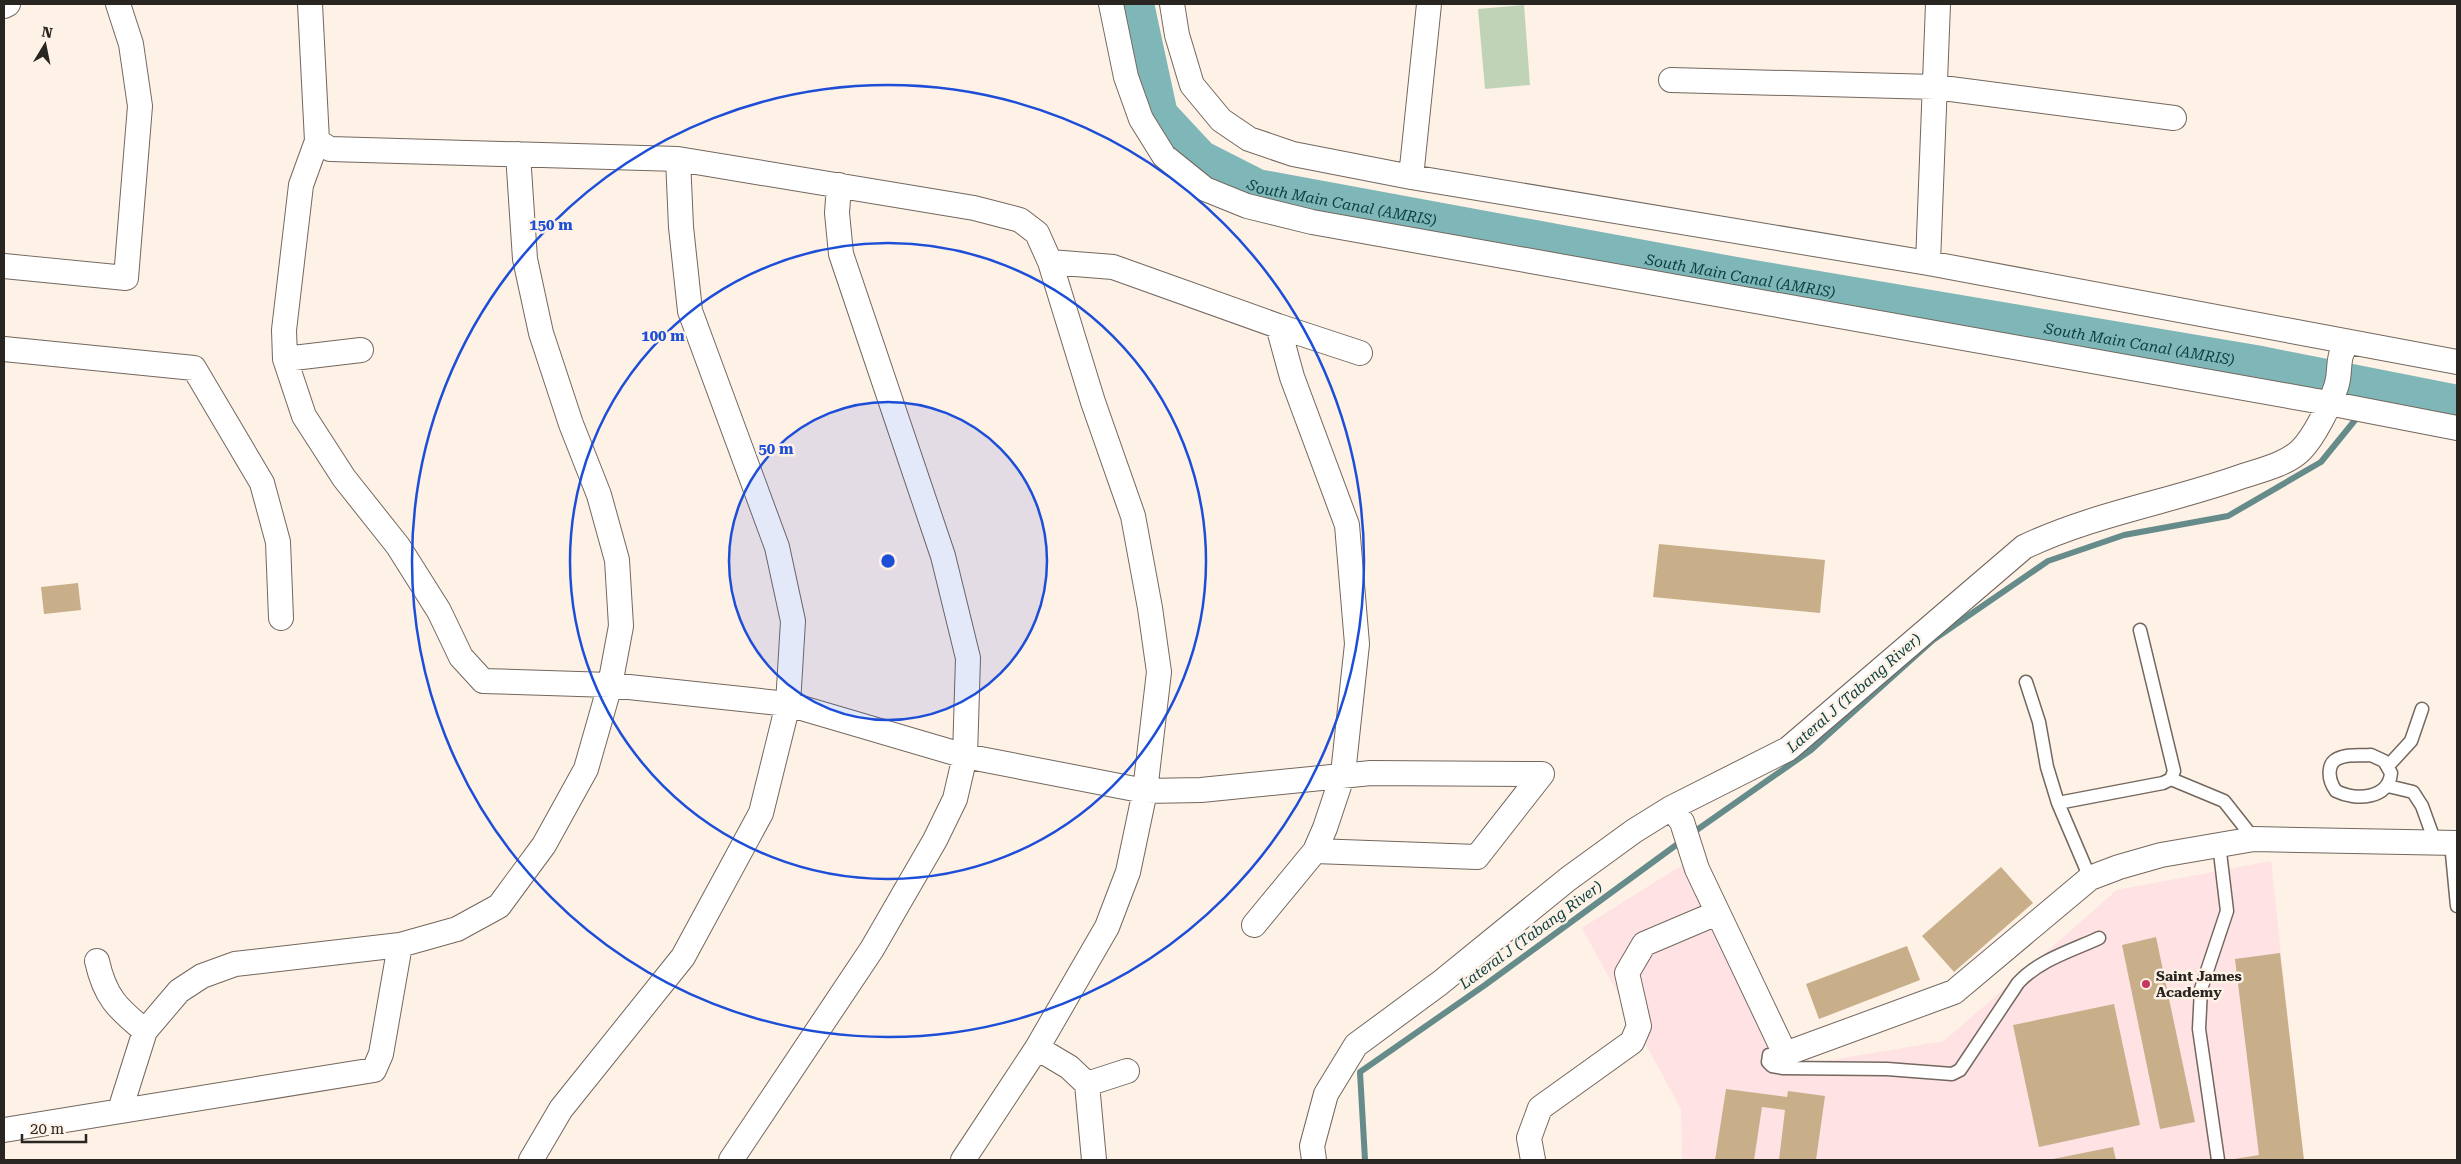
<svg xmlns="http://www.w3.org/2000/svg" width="2461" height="1164" viewBox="0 0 2461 1164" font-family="'Roboto Serif',serif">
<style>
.education{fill:#fee2e4}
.green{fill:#c1d3b7}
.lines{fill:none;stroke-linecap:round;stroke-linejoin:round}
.stream{stroke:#658b8b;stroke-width:6}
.river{stroke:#7fb7b8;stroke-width:38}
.building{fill:#c8af8a}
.service-casing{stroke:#73675e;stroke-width:15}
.minor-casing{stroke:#73675e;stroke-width:26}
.service{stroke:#fff;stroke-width:12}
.minor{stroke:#fff;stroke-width:24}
.ring{fill:none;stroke:#1d4ed8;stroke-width:2.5}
.poi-dot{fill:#c6375d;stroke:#fef1e6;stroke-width:2}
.labels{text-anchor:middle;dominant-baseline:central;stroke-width:5;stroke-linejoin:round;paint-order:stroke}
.poi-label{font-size:14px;font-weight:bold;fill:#292521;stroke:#fef1e6;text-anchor:start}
.water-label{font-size:15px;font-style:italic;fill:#0b4142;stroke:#fef1e6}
.centre{fill:#1d4ed8;stroke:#fef1e6;stroke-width:2.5}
.ring-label{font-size:15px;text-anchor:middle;font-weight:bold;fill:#1d4ed8;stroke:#fef1e6;stroke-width:5;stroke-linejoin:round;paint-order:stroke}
</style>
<rect width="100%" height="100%" fill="#fef1e6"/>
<path class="education" d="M2271,861L2303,1160H1682L1681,1109L1582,928L1687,862L1778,1069L1944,1041L2117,890Z"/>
<path class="green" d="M1524,5L1530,85L1485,89L1478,9Z"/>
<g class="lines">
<path class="stream" d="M2367,405L2380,389
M1691,834L1811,750L1933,640L2048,561L2124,535L2228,516L2321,462L2360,414
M1365,1160L1360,1072L1485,985L1683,840"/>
<path class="river" id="s1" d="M1135,4L1159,115L1200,159L1257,188L1741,277L2255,364L2457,404"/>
</g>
<path class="building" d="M1659,544L1825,560L1820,613L1653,597Z
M78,583L81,610L44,614L41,587Z
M2001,867L2033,903L1954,972L1922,936Z
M2156,937L2195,1122L2160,1129L2122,945Z
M1907,946L1920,980L1819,1019L1806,984Z
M2280,953L2304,1160H2228L2259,1155L2235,959Z
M2114,1004L2140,1125L2039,1147L2013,1025Z
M1726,1089L1787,1097L1788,1091L1825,1096L1816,1160H1779L1785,1110L1762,1107L1754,1160H1715Z
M2113,1147L2116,1160H2053V1159Z"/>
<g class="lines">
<defs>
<path id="service" d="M2026,682L2039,722L2047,767L2058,803L2090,878
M2371,755L2384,761L2391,773C2389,799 2356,801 2336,791C2328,780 2325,761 2342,757C2351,754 2363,756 2371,755Z
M2388,766L2411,741L2422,709
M2171,779L2224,801L2254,839
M2388,786L2413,792L2422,806L2435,842
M2058,803L2163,783L2171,779L2174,771L2140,630
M2451,843L2457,906
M1785,1054L1769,1055L1768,1062L1772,1066L1783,1068L1887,1069L1952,1074L1960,1070L2018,983C2039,960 2071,951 2099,938
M2218,1160L2199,1029L2201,989L2227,911L2219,844"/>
<path id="minor" d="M310,4L317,141L330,149L678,159L974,208L1020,220L1037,233L1050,262L1093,402L1133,516L1150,608L1159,672L1145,791L1128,872L1107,927L1037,1048L963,1160
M1111,4L1126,77L1141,119L1164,156L1205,189L1247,206L1312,222L2328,403L2457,428
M1172,4L1177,35L1192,85L1221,120L1249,139L1293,154L1411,177L1928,263L2457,362
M4,6L8,4
M1671,80L1935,87L2174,118
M317,141L301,185L284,330L285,359L304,416L344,478L398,546L439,611L461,657L483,681L610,685L788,704L965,756L1145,791L1201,790L1371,773L1542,774
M1411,177L1429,4
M1050,262L1113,267L1278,326L1360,353
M1928,263L1938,4
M4,266L126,278L140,106L131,44L118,4
M4,349L194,368L262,483L278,542L281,618
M285,359L361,350
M1671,808L1682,822L1697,869L1785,1054L1954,992L2090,878L2119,867L2161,855L2254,839L2457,843
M1315,851L1477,857L1542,774
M1254,925L1315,851L1325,828L1343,774L1357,644L1347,525L1292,377L1278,326
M97,961C105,997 117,1008 145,1031
M1037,1048L1069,1067L1087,1084L1094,1160
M1087,1084L1127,1071
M120,1110L145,1031L179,991L202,976L235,964L400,945L457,929L499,906L544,845L586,769L610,685L621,626L617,560L599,495L571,424L541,333L525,259L518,154
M4,1130L374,1070L381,1054L400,945
M531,1160L561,1109L683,957L761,813L788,704L793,621L777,547L690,311L681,227L678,159
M731,1160L872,949L935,840L955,799L965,756L968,658L943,556L841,254L837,213L839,185
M1314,1160L1312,1146L1326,1094L1356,1045L1440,983L1568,879L1634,831L1671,808L1788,749L2024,547C2093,514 2170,502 2243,476C2262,470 2287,464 2301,450C2314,437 2330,405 2336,387C2342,370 2335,356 2349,342
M1533,1160L1529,1138L1540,1108L1632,1042L1639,1026L1627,973L1644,944L1717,913"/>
</defs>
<use href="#service" class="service-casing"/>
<use href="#minor" class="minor-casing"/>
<use href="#service" class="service"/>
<use href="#minor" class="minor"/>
</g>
<circle cx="888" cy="561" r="159" fill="#1d4ed8" fill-opacity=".12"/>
<g class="ring">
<circle cx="888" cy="561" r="159"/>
<circle cx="888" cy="561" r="318"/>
<circle cx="888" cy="561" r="476"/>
</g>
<circle class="poi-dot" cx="2146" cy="984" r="5"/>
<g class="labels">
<g class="poi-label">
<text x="2156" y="976">Saint James<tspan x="2156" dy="16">Academy</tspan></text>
</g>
<g class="water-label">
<text stroke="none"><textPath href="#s1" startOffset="324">South Main Canal (AMRIS)</textPath></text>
<text stroke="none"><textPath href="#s1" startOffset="729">South Main Canal (AMRIS)</textPath></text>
<text stroke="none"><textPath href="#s1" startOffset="1134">South Main Canal (AMRIS)</textPath></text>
<text transform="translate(1854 693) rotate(-41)">Lateral J (Tabang River)</text>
<text transform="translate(1531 935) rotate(-36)">Lateral J (Tabang River)</text>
</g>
</g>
<circle cx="888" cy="561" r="8" class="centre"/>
<g class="ring-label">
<text x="551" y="230">150 m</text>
<text x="663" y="341">100 m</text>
<text x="776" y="454">50 m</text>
</g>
<rect width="2461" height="1164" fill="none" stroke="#292521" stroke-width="10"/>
<g transform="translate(45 45) rotate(10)" stroke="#fef1e6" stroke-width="4" paint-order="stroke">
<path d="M0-4L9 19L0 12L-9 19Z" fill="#292521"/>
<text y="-8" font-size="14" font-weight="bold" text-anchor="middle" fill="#292521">N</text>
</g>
<path d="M22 1134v8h64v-8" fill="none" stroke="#292521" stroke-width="2.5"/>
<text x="30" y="1134" font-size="15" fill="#292521" stroke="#fef1e6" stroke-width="4" paint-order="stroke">20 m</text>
</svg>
